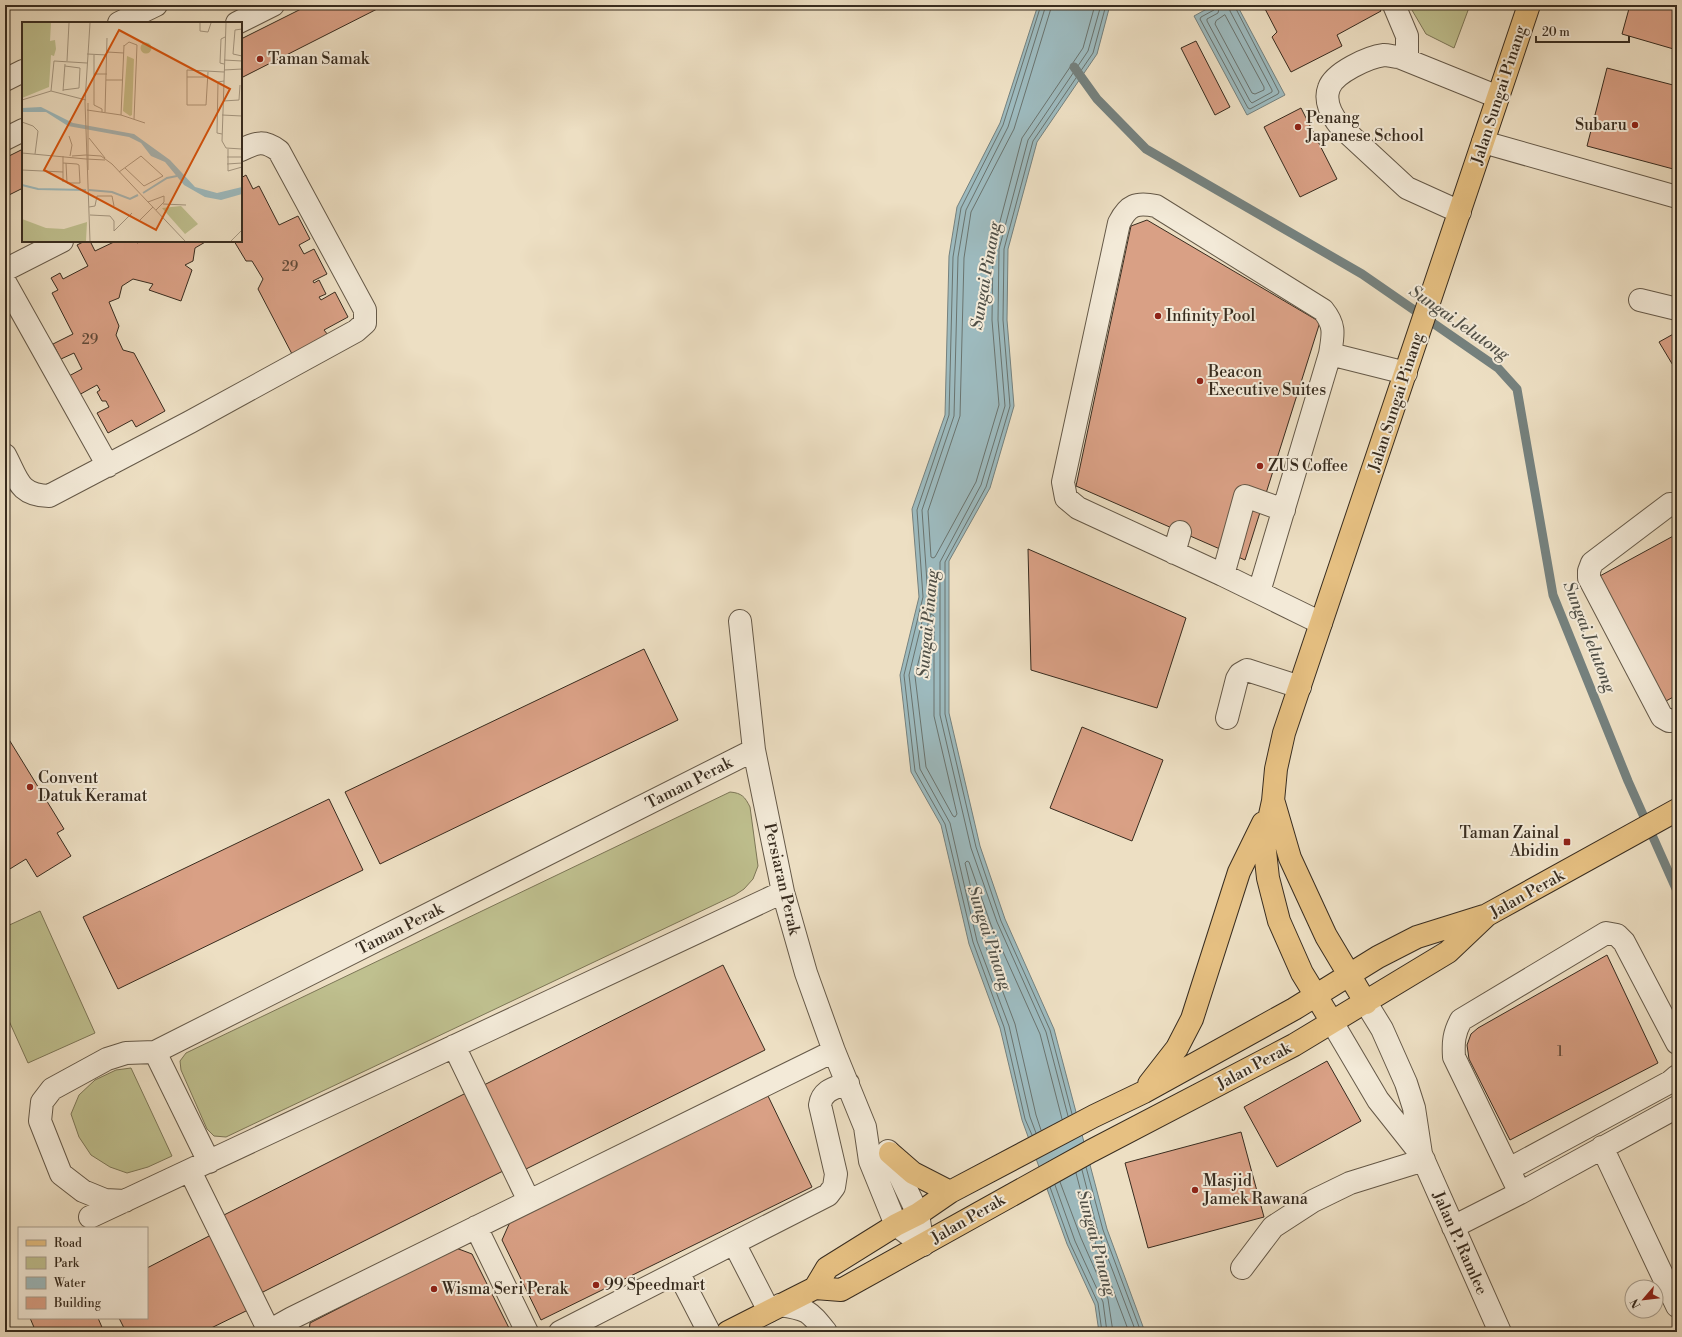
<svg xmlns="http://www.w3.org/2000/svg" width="1682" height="1337" viewBox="0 0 1682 1337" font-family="'Libre Bodoni',serif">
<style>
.green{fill:#bfc08f;stroke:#7c7657}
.water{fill:#9dbabe;stroke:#75817e}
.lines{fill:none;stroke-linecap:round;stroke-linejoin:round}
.shore{stroke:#6a736e;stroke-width:1}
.stream{stroke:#75817e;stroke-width:9}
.building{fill:#d9a085;stroke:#382c1f}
.minor-casing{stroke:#655948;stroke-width:24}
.major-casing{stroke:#382c1f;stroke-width:24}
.minor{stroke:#f3ead8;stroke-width:22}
.major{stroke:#e6c082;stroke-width:22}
.poi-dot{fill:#8f2418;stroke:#f3ead8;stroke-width:1.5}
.labels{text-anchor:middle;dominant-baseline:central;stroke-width:4;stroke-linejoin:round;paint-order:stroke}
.number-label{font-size:14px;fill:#604938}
.poi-label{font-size:16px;fill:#382c1f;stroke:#f3ead8;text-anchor:start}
.street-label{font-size:16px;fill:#382c1f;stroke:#f3ead8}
.water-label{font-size:17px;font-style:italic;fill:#515047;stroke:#f3ead8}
.inset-river{fill:none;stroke:#9dbabe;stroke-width:2}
.inset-road{fill:none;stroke:#a59781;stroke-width:1}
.view{fill:#d6540e;fill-opacity:0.15;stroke:#d6540e;stroke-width:2}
.inset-edge{fill:none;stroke:#382c1f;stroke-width:2}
</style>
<rect width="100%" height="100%" fill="#eddfc3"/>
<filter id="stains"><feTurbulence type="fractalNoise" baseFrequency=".005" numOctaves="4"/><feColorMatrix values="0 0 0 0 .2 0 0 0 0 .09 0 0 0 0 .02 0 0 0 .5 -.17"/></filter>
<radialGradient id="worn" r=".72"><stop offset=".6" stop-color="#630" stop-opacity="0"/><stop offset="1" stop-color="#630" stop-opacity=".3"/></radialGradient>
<path class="green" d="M1409,5H1470L1454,48L1426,34Z
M730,792C742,793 745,797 750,807L758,866L753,879L744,889L735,895L226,1137L214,1136L207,1129L181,1070L180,1061L186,1053Z
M40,911L95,1033L28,1063L5,1012V927Z
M131,1068L172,1156L148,1167L127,1173L110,1167L91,1155L79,1137L71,1114L79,1095L95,1080L116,1070Z"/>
<path class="water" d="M1038,5H1110L1097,54L1037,142L1008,249L1007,320L1014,406L990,488L949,561V713L980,846L1005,919L1054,1029L1107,1229L1145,1332H1099L1095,1305L1067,1244L1022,1120L1000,1028L969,944L941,825L911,772L900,675L919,597L912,509L945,415L949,256L957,207L1000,123Z
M1214,5H1237L1285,95L1247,115L1194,16Z"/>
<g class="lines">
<path class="shore" d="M1052,5L1014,129L971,212L964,258L960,416L928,511L931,557L933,558L935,557L976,482L999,405L992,320L993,248L1022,138L1083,48L1095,5
M1215,5L1214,10L1201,17L1200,19L1248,108L1250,109L1278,94L1279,92L1234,5
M1220,5L1218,13L1207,19V21L1250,101L1252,103L1272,92V90L1230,11L1229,5
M1225,15L1264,87V90L1255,94L1252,93L1215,24L1216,21Z
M931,614L934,616V716L957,814L955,817L953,816L926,767L915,676Z
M1072,1114L1050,1030L1001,921L976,847L945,714V562L986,487L1010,406L1003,320L1004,249L1033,141L1093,53L1106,5
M1068,1116L1046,1032L997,922L971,848L940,715V562L981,485L1005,406L998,320L999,249L1028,140L1088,51L1101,5
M1041,1130L1036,1115L1015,1024L983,939L965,863L967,861L969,862L991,925L1040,1034L1062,1119
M1036,1133L1030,1117L1009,1026L977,941L950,823L920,769L909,675L928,597L922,510L954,416L958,257L966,210L1008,127L1046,5
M1032,1135L1025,1119L1004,1027L973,942L945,824L915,771L904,675L923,597L917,510L949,415L953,257L961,208L1003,125L1041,5
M1086,1167L1103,1230L1141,1332
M1082,1170L1098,1232L1136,1332
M1076,1173L1092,1234L1129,1332
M1060,1182L1081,1238L1108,1299L1113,1332
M1055,1185L1075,1241L1103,1302L1107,1332
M1050,1187L1070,1243L1098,1303L1102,1332"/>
<path class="stream" d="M1074,67L1097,99L1146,149L1362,274L1498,368L1517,389L1553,595L1628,781L1677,891"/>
</g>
<path class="building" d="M309,5H385L241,78V39Z
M1263,5H1377L1381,11L1337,35L1342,46L1291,72L1272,37L1277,32Z
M1630,5H1677V50L1622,34Z
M1196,41L1230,107L1215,115L1181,48Z
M1607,68L1677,86V170L1587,146Z
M1301,108L1337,179L1300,197L1264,127Z
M23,149V188L5,197V158Z
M246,175L253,189L259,186L279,225L298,216L310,239L299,245L304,254L314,249L327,274L313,281L314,283L319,280L326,294L319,297L321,300L335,292L348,317L324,330L328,335L292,354L258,289L263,279L252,261H246L234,241H241V178Z
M1147,220L1320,322L1245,560L1076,486L1131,226Z
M85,241H90L95,251L116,241H136L137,243L141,241H207L195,248L193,261L185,265L192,270L181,301L149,290L153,284L133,279L122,286L119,298L109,302L119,326L116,335L123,350L134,353L165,411L136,427L132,420L108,433L97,413L109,407L106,401H102L97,392L100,390L97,385L77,396L67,377L82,369L74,353L61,359L53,344L73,334L52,293L58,290L51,278L60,273L63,279L88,266L77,245Z
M1677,332V372L1659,342Z
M1677,534V695L1666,701L1598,577Z
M1028,549L1186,618L1157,708L1031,670Z
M644,649L678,720L380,864L345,792Z
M1082,727L1163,760L1132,841L1050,808Z
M5,733L64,829L57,833L71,856L37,877L26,859L5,872Z
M329,799L363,870L118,989L83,917Z
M1607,955L1658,1063L1510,1140L1469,1059L1467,1045L1471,1034L1478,1028Z
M723,965L765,1050L520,1172L478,1088Z
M1327,1061L1361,1121L1277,1167L1244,1107Z
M468,1092L507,1169L259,1294L220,1217Z
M768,1096L812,1187L541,1320L502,1240L510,1222Z
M1241,1132L1264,1217L1148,1248L1125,1163Z
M211,1235L248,1310L203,1332H126L119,1318H147V1268Z
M456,1248L472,1254L509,1328L501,1332H309L310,1323Z
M30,1318H98L104,1332H36Z"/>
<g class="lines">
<defs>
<path id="minor" d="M1394,5L1407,36V60
M119,23L156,5
M237,23L273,5
M5,80L23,71
M5,139L23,130
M1483,142L1677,197
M1460,212L1407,188L1340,126C1332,116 1324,101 1329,88C1334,73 1368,57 1384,55C1389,55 1394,57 1399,57L1498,97
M5,270L62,241
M5,282L108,466
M1640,300L1677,309
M1330,354L1406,373
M5,455C18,479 18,495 49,496L190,422L356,331L365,323V310L279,151C264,140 257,142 241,150
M1670,504L1592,563L1589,571V578L1662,717L1669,721L1677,720
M1174,553L1180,532
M1223,575L1245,496L1284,510
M1259,592L1330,354C1333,335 1336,326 1323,310L1156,206C1136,202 1128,205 1119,223L1063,482L1066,498L1078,508L1223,575L1321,623
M740,621L754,750L783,892L806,973L834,1051L865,1127L870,1161L896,1225L923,1245
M1227,718L1237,679L1240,674L1247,670L1300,687
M1366,1003L1382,1029L1406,1083L1414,1108L1421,1154L1500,1332
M1332,1022L1378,1100L1420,1153
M454,1046L529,1201
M155,1052L209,1162
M1602,1147L1677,1306
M888,1151L918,1214L921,1233
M1509,1169L1670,1082L1677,1076
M190,1171L269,1331
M1520,1193L1454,1057C1453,1042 1454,1033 1461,1020L1606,933L1617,935L1624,942L1677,1043
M125,1201L105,1200L83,1191L61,1174L40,1121L42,1102L52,1089L107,1059L126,1053L155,1052L754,750
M90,1217L783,892
M476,1227L527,1332
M1453,1227L1520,1193L1677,1107
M734,1243L769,1311
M1242,1268L1273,1227L1313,1201L1350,1183L1424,1160
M678,1272L709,1332
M780,1305C808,1309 809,1311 826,1332
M267,1332L292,1318L834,1051
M560,1332L828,1195L834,1187L836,1174L820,1105C822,1090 835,1088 848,1083"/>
<path id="major" d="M1274,803L1290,858L1326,936L1366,1003
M1332,1022L1302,973L1279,921L1268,878L1264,842L1273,801L1276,769L1284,733L1529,5
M1149,1084L1177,1048L1192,1019L1239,872L1263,823
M890,1153L913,1173L950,1192
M815,1288L827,1268L896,1225L918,1214L950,1192L1094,1116L1144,1092L1294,1009L1378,957L1417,937L1484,916
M728,1332L815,1288L841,1290L1091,1151L1294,1045L1448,952L1487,915L1677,810"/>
</defs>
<use href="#minor" class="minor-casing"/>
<use href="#major" class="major-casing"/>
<use href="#minor" class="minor"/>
<use href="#major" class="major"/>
</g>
<g class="poi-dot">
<circle cx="260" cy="59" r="4"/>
<circle cx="1635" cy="125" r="4"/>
<circle cx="1298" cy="127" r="4"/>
<circle cx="1158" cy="316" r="4"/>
<circle cx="1200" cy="381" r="4"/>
<circle cx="1260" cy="466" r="4"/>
<circle cx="30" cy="787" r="4"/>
<rect x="1563" y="838" width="8" height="8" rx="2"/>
<circle cx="1195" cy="1190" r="4"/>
<circle cx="596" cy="1285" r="4"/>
<circle cx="434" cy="1289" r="4"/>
</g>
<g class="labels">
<g class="number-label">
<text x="290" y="267">29</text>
<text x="90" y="340">29</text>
<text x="1560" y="1052">1</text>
</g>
<g class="poi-label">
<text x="268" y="59">Taman Samak</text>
<text x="1306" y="118">Penang<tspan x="1306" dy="18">Japanese School</tspan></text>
<text x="1627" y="125" text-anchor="end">Subaru</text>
<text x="1166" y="316">Infinity Pool</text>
<text x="1208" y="372">Beacon<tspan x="1208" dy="18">Executive Suites</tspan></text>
<text x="1268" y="466">ZUS Coffee</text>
<text x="38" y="778">Convent<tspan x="38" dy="18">Datuk Keramat</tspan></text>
<text x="1559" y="833" text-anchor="end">Taman Zainal<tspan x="1559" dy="18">Abidin</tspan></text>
<text x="1203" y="1181">Masjid<tspan x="1203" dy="18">Jamek Rawana</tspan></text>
<text x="604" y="1285">99 Speedmart</text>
<text x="442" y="1289">Wisma Seri Perak</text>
</g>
<g class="street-label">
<text transform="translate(1499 95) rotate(-72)">Jalan Sungai Pinang</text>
<text transform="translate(1396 402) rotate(-72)">Jalan Sungai Pinang</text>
<text transform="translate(689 783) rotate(-27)">Taman Perak</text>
<text transform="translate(782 879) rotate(77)">Persiaran Perak</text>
<text transform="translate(1527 894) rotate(-29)">Jalan Perak</text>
<text transform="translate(400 929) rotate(-27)">Taman Perak</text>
<text transform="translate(1254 1066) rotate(-28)">Jalan Perak</text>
<text transform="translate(968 1219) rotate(-30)">Jalan Perak</text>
<text transform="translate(1460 1243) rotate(66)">Jalan P. Ramlee</text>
</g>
<g class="water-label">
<text transform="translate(986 276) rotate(-80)">Sungai Pinang</text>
<text transform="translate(1459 323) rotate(35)">Sungai Jelutong</text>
<text transform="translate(928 624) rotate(-85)">Sungai Pinang</text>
<text transform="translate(1589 637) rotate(69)">Sungai Jelutong</text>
<text transform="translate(989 938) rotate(72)">Sungai Pinang</text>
<text transform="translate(1096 1243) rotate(75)">Sungai Pinang</text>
</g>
</g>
<g transform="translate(22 22)">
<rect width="220" height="220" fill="#eddfc3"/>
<path d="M0,1H29L28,19L33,18L34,27L32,34L29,33L27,65L0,76ZM118.5 26a5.5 5.5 0 1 1 11 0a5.5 5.5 0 1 1-11 0ZM105,34L112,37L110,93L108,94L101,89ZM159,184L176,202L163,212L140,186ZM0,197L24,206L42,207L65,200L64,219H0Z" fill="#bfc08f"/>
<path d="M19,85L51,101L112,112L148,138L173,165L195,171L220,165V172L199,178L183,175L162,163L143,140L129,134L119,121L107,115L46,104L24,90H0V86Z" fill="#9dbabe"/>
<path class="inset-river" d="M0,163L16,167L64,168M67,168L90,170L108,177L116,173M121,171L145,156L155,154"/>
<path class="inset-road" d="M68,1L63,80L68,219M178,1V9L186,10L189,1M204,1L200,119L204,126L220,127M220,7L213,8L211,32L220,34M102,24L107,20L115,23L112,97M85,30L102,31M65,32L85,33M72,33V83L80,87V90M202,38L220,39M45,39L47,1M202,42L198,41L199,17L203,15M202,48L220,47M186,50L184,83H165V48L202,50M72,52H85M165,55H186M84,58H101M41,68L57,66L58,46L43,44M29,69L32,39L65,41M41,69L43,42M0,78L29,69L64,78M201,79L217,78L218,63M66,81V148M65,88L99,93L123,101M83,90L85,16M99,93L102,23M200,93L220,94M0,100L11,104L16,109L13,132M200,112L195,111L196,60L202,59M47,114L50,123L48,134M67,116L83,136M206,127V149L220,145M0,131L64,137M64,133L79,134L90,142L163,219M41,134V160M50,134L64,133M205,135H220M64,137L83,138M41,141L55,142L57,143L58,161H45L44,141M205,142L220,141M0,148L41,150M97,150L119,134L141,154L122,164L103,146M126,180L142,174V180L134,188M141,182L164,183M67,185L73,184L75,174H90L92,184M68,193L88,194L92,199V209M117,199L131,185M92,209L110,191M209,219L220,208"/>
<path class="view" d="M97,8L208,67L134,208L22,148Z"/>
<rect width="220" height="220" class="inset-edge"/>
</g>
<rect width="1682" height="1337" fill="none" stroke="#eddfc3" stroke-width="20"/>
<rect x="6" y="6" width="1670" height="1325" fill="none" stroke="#382c1f" stroke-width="2"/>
<rect x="10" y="10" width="1662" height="1317" fill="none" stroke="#382c1f"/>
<rect x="18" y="1227" width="130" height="92" fill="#f3ead8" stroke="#a89e8e"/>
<rect x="26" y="1240" width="20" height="6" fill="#e6c082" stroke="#a89e8e"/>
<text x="54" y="1247" font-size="12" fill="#382c1f">Road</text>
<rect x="26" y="1257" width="20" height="12" fill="#bfc08f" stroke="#a89e8e"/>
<text x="54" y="1267" font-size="12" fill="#382c1f">Park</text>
<rect x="26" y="1277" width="20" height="12" fill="#9dbabe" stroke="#a89e8e"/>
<text x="54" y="1287" font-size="12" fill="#382c1f">Water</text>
<rect x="26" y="1297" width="20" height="12" fill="#d9a085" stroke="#a89e8e"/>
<text x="54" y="1307" font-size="12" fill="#382c1f">Building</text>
<g transform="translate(1644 1299) rotate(242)"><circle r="19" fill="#f3ead8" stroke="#a89e8e"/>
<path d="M0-3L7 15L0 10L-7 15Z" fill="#8f2418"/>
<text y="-6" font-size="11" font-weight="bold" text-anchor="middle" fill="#382c1f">N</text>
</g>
<path d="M1536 36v6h93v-6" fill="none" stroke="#382c1f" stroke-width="2"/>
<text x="1542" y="36" font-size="12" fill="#382c1f" stroke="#f3ead8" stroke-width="3" paint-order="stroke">20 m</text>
<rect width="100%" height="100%" filter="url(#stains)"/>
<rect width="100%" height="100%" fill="url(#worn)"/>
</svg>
